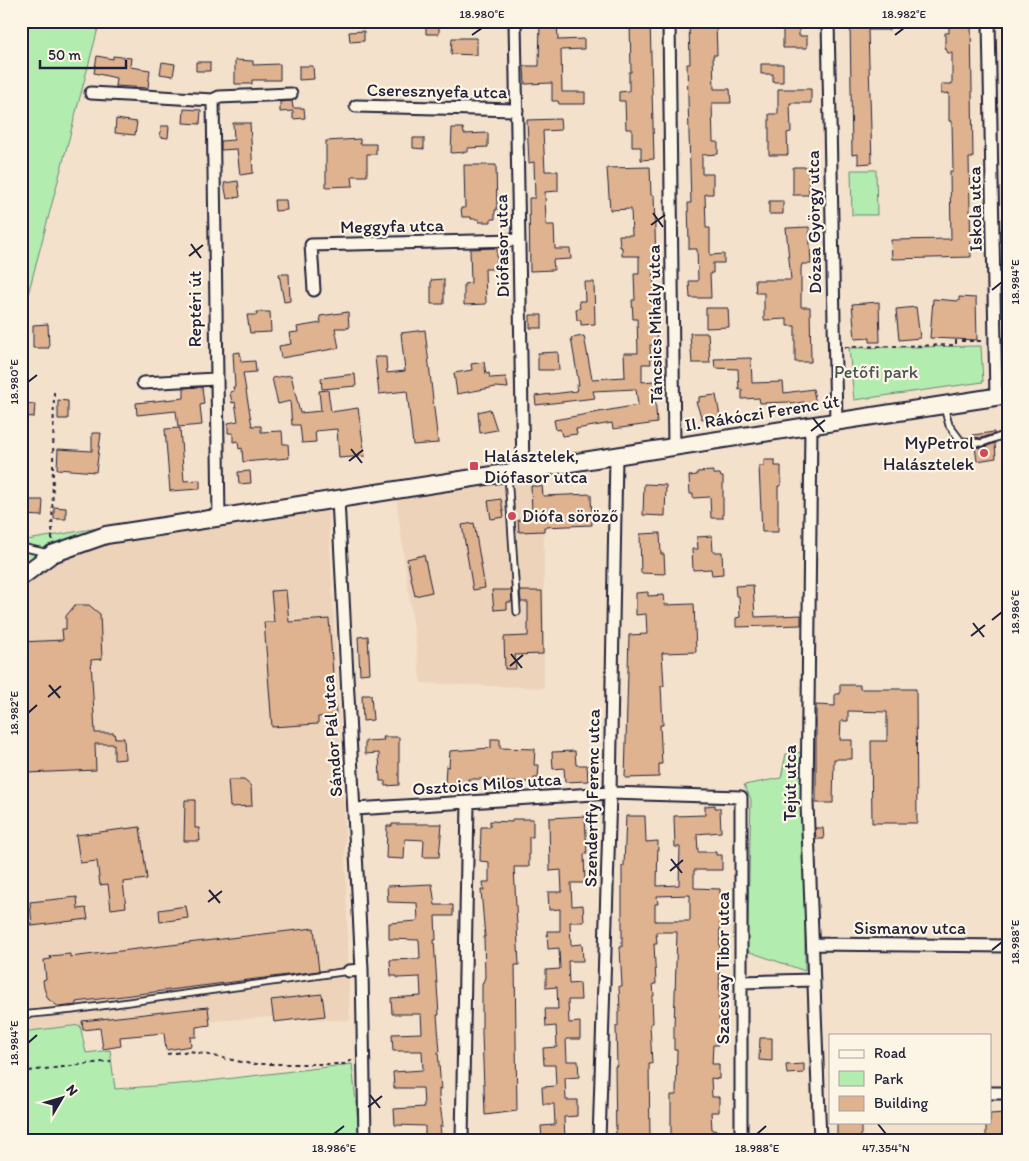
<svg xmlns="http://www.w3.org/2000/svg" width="1029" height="1161" viewBox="0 0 1029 1161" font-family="Itim,sans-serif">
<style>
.built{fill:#edd3ba}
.green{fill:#b3ecaf;stroke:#6a8775}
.building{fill:#dfb290;stroke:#22223b;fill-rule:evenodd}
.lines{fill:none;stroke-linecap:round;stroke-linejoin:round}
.service-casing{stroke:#22223b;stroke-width:9}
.minor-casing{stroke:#22223b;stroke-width:15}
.secondary-casing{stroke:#22223b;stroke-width:20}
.path{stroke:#22223b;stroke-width:2;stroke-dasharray:4 4;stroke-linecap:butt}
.service{stroke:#fcf5e5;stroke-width:5.5}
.minor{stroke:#fcf5e5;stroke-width:11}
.secondary{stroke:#fcf5e5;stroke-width:16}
.ticks{fill:none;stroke:#22223b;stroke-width:2}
.poi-dot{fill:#d1495b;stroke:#fcf5e5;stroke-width:2}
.labels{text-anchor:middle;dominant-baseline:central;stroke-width:4.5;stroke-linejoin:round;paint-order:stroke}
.street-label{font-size:18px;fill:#22223b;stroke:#fcf5e5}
.park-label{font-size:18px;fill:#465458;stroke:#fcf5e5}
.poi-label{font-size:18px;fill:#22223b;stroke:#fcf5e5;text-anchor:start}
.neatline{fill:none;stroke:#22223b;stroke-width:2}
.ticks-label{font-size:12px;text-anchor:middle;fill:#22223b}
</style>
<rect width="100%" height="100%" fill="#f3e1cc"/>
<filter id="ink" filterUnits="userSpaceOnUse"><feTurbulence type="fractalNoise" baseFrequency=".02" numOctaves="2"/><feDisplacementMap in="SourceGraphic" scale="10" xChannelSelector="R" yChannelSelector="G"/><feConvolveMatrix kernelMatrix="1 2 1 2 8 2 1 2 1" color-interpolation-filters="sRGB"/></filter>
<g filter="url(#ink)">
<path class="built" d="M544,477V688L421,683L396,497Z
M328,507L344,807L350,1021L271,1017L200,1022L199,1010L21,1032V589L42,567L100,539Z"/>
<path class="green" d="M21,21H100L21,321Z
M851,170H876L877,215H852Z
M981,346L983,382L854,400L849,348Z
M98,528L100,539L42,567L21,589V541Z
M802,752L800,805L805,866V971L747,951L751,799L744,785L781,778L786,754Z
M80,1025L86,1053L110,1050L115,1089L192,1083L352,1064L360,1140H21V1032Z"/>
<path class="building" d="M426,21H439V34H426Z
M540,21H557L558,40L584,39V49L561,50L562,92H585V104H559L558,101H552V83L525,84L524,66H539Z
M630,21H650L654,159L641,160V147H632V129H626L625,101H619V92L629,91V72H631Z
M689,21H716L717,55H713L714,89H730L731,103H712L713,142H718V154L702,155V174H713V194H705L706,228H710V255L724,254V263H713V273H710L711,298H690L689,281H698L697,249H689V242L688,203H691L687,64H690Z
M783,21H799V36H807V48H783Z
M850,21H889V30H868L872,163L858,164V154L852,155Z
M949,21H971L973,158H969L971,257L892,259L891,240L951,239L950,171H953L952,121H949V93L941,94V84H952V53H948L945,47V33H949Z
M364,31V41L350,42L349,32Z
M452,38H477V55L451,54Z
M97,56L113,59V56L131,58L130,67L150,70L148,88L115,86L116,78L94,73Z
M235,60L253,61V65L280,64V80H252V84H235Z
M162,62L175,64L173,76L160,74Z
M196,62H210V71H196Z
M761,64H783V82H773V74H761Z
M299,66H313L314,79L299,80Z
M778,89H811V103H790L791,132L787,133L788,155H769V114H778Z
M292,101L293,108H304L305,118L293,119V111L280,112V102Z
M184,109L201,110L200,124L183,123Z
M116,119L137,122L135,135L115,133Z
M560,119L561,130L543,131L545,171H558V191L545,192L546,223V225H554L555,249H570L571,259L553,260L554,270L530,271L529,198H535L534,162L529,163L527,120Z
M233,123H250L253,173L240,175L237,149L221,150V141L234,140Z
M161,126H169L168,138L160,137Z
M452,128H463L464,134L488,133V147L468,148V152L451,153Z
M413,138H424V149L413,148Z
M360,139V144H376V154H367V176H352L353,186L326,187V141Z
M464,165H496L497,210H495V219H491V222H479V219H471V217H462L461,208H465Z
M650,167L651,195H654L656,264L653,265L657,345H650L651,364H642V382L654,381L657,423L613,429L612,423L576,429L577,434L562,436L560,429L556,430L554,420L638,405L636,389L593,391L595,398L536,405L535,396L577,391L576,385H579L571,338L584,336L592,379L625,377L624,353H638L637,319H633L632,300H635L634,274H639V256H622V247H620L619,235H632L631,209L610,210L607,168Z
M793,167H808L809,195H793Z
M238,181L240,197L227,199L224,183Z
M274,200H286L287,210L275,211Z
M769,201H783V214H769Z
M809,227L811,264H802L801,268V307H810L811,362H795V326H787V319L764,320V293H756L755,280H791L786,228Z
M497,248V269H485L486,304L464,305V284L471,283L470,249Z
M279,274H289L290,301L284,302Z
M444,279V304H431V280Z
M584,282H594L595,324L581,325V320H577L576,309L580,308L579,301H585Z
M959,297L976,298L977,340L930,338L933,299L959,301Z
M879,302L880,342H870V338L855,339L852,304Z
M916,307L920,338L899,340L896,309Z
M706,308H728L729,327L706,328Z
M256,312H270L271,332L250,333L247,315H257Z
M348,312L349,328H335L339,348L281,358L279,346L291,344L289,333L298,332L297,327L321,323L320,316Z
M530,315H542V328H530Z
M48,324L49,348H33V325Z
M425,330L438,443L413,445L407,391L379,394L375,357H386L387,373L405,371L401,333Z
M690,333H708L710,363H692Z
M240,352L241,362L255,361L256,372L243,373L252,426H261V432L282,431L283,444H288L289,458L243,462L242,448L239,449L238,441L233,442V433H228V423L238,421L235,402L232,403L230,392L234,391L233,387H235L233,353Z
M558,352L559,370H538V353Z
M751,358L752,383L783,382L784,393L813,389L816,404L805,406L804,402L791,404V402L760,403L759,398L742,399V389L739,390L738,369L715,368L714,359Z
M484,362L486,374L489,373L490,378L506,377L508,388L496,387L457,394L454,373L472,370L471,364Z
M355,374L356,386L322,389L321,378Z
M291,375L300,413L321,411L319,391L328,390L331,412L358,408L365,456L339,458L337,429L315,431L316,442L302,443L300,425H292L290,401L278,404L272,378Z
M202,387L204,404L200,405L202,425L178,427L176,411L137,415L136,403L184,398V388Z
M716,395L720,416L702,419L696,402H699V397Z
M58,400L68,401V419H58Z
M21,403L35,404L34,417L21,416Z
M490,409L497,430L480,433L478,412Z
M180,428L184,481L200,480V489L170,491L165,429Z
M994,432V434L981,438L973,437V435Z
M92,433H101L96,472L57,469L58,449L92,451Z
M995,443L996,458L977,461L975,447L983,448Z
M764,460H775V466H781V486H778V532H762L759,466H764Z
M250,471L251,483L239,484L238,472Z
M713,471V474H720L721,477H723V518H711L710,497L693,498V494H690L689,476L697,475V472Z
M644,484L666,485L665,516L643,515Z
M531,486H542L543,496L591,494L592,525L544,527V531L519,532L518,520H527V512H532Z
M501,499L504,517L491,519L488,501Z
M21,500H43L42,516L21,515Z
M54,507L66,508V519H54Z
M474,523L485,588L473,590L462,525Z
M660,533L661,554H664L665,574L641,573L640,534Z
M712,536L713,552H722L723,574L712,575L711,569L693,570L692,549H698L697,537Z
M424,555L432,592L415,596L407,559Z
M753,585L755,617L801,615V625L736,627V618L740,617L739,596H736L735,586Z
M286,590L289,622L329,619L336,715L318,717V724L272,727L264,622H274L271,591Z
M492,590H511L512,602H507V609L494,610Z
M520,591H542L543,654L515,655L516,669H505L504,637L528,636V602H521Z
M648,592V596L664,595L665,605L694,604L696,652L662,653L664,686H661L663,725H660L662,764H659V777L625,778L629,635L647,634L646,614L636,615V593Z
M75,605H89L100,614L102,659L91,660L95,733H114L115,738H124L125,759L114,760V744H95L96,770L27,773L21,642L63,640L62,629H66V616Z
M368,636L370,673L360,674L358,637Z
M840,685H860V689H916L917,823H872L871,741H887V712L848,711V721H841L840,740H852V759H834L833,803H816V705L835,706V694H840Z
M362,695H371L373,720L363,721Z
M383,737H399V785L385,786V781H380L379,753L365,754V741L384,740Z
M491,739H500V748L535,749L534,765H539L538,778H534V782H488V779H468V784L445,783L446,766L449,767L450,751L491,748Z
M575,751L576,765H587L588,781L565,782L564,768L553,769L552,752Z
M228,780H244L251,786L252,806L230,807Z
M185,800H195V828H199L200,841H184Z
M715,805V808H720L721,832L697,834L698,852H716V855H722V870H694V888L720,889L719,1033L718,1045H713L712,1064H719V1079L711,1078L712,1097H719V1112H711L712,1130L719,1131V1140H671V1095H676L677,1050H674V1027L677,932H656L657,944H654L656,984H653L654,996L652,997L653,1023L650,1024L652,1064H649L650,1140H616L615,1066H617L616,1026H618V1012H620L619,986H622L620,947H622V866H624L626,816H645L646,842L658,841L657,886L679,885L680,847H675L674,816L705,815V806ZM690,895V921H655V904H658L657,896Z
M585,816L587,854H584L585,883H571L572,906L583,905L584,922H570L571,945L582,944L583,961H568L569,984L580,983L581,1000H568L569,1023L580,1022V1039H566L567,1061H578L579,1077L565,1078L566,1100H577V1116L564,1117L565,1140H542L541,1126L555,1125L554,1104H543L542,1087L556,1086L555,1065H544L543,1048L557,1047L556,1026L546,1027L545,1009H558L557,987L546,988V970L560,969L559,948L548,949L547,931H560V909L549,910L548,892H562L561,870L550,871L549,818Z
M512,819H533V837H529V867H514L519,965H515L517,1111L485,1115L482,1034V985L485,977L484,937H485L481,890H484L483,882H489V862L480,861L481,827H490V821L512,822Z
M392,824H442L439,857H423L424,840L405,839L404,859L386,858L387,826H392Z
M140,827L147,879L123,882L126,907L111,909L108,884L100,885L97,861L80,863L76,835Z
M815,828H823L824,839H816Z
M432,884L435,905H453V916H435L436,940H434L439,1015H437L440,1052H438L441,1089H439V1097L443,1126H440L441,1134L425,1135V1126L395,1125L394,1109L424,1107L423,1088H394L393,1072L423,1070L422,1051H393L392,1034L422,1033L421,1014H392L391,998L421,996L420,977L397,978V976H391L390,960L420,959L419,940L389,939V923L418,921L417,903L388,902L387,886Z
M77,897L78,909L86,908L88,919L32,926L30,902Z
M186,906L188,918L160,922L159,910Z
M314,928L319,971L76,1002V1005L59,1007L48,999L44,988L43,980L46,979L44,960L51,959L50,956L70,954V957Z
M322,994L325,1016L274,1022L271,1000Z
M208,1007L210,1025L196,1027V1037H190L191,1046L166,1050L164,1033L120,1037L121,1046L103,1049L100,1028L83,1030L82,1021Z
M760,1038H772V1061L759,1060Z
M804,1064V1073L787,1074L786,1065Z
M1005,1113V1129H1003L1001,1140H986V1122H990V1114Z
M837,1122H861V1140H837Z"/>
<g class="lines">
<defs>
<path id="service" d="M944,407L949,425L961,441L982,443L1004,435L1008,425
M508,475L517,612
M21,547L48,553
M21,1015L72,1010L349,971"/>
<path id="minor" d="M515,21L523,471
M669,21L674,447
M828,21L836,422
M989,21L996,397
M91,93L213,100
M213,100L219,518
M213,100L219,97L291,94
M356,106L517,110
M314,290L311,245L519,240
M143,383L215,379
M811,426L807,803L820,1140
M338,499L362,970L349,971
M355,809L610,793L741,797V1140
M813,944L1008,946
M362,970L365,1140
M741,982L814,980
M990,1093H1008
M462,1140L468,803
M599,1140L610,793L616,456"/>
<path id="secondary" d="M21,577L52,554L106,535L1008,395"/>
</defs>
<use href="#service" class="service-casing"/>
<use href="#minor" class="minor-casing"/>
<use href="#secondary" class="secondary-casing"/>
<path class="path" d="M845,347L956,345V341H984
M52,540L54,390
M167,1054L190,1051L251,1064H345L352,1060
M21,1072L111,1061"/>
<use href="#service" class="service"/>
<use href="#minor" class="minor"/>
<use href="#secondary" class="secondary"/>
</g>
</g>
<path class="ticks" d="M472,35L482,28M895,35L904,28M653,213L663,227M651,225L665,215M191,244L201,258M189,256L203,245M992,290L1002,282M28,382L37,375M813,418L824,432M811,431L825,420M351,449L362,463M349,461L363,450M992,620L1002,612M973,623L984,637M971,636L985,625M511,654L522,668M510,666L523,655M49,685L60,698M48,697L61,686M28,713L37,705M671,859L682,873M670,871L683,860M209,890L220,903M208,902L222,891M992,950L1002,942M28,1043L37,1035M370,1095L380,1108M368,1107L382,1096M878,1124L886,1134M334,1134L344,1126M757,1134L766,1126"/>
<g class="poi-dot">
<circle cx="984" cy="453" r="5"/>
<rect x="469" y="461" width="10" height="10" rx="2.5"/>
<circle cx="512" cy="516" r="5"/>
</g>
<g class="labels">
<g class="street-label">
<text transform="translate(437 91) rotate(1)">Cseresznyefa utca</text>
<text transform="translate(975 209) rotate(-91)">Iskola utca</text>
<text transform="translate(814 222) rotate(-91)">Dózsa György utca</text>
<text transform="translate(392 226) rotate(-1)">Meggyfa utca</text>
<text transform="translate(502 246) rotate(-91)">Diófasor utca</text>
<text transform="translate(195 309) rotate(-90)">Reptéri út</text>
<text transform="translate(655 324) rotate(-91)">Táncsics Mihály utca</text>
<text transform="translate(762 413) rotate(-9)">II. Rákóczi Ferenc út</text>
<text transform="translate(332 736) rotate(-94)">Sándor Pál utca</text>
<text transform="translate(790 783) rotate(-90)">Tejút utca</text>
<text transform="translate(487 784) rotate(-4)">Osztoics Milos utca</text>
<text transform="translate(592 798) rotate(-89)">Szenderffy Ferenc utca</text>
<text x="910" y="928">Sismanov utca</text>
<text transform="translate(723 968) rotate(-90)">Szacsvay Tibor utca</text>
</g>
<g class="park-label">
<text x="876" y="372">Petőfi park</text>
</g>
<g class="poi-label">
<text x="974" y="443" text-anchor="end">MyPetrol<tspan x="974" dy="21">Halásztelek</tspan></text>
<text x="484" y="456">Halásztelek,<tspan x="484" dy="21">Diófasor utca</tspan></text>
<text x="522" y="516">Diófa söröző</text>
</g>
</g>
<rect width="1029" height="1161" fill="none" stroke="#fcf5e5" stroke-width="55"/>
<rect x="829" y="1034" width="162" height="90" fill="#fcf5e5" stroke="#a5a1a1"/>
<rect x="839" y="1050" width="25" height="8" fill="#fcf5e5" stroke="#a5a1a1"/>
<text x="874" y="1058" font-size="15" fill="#22223b">Road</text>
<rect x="839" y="1071" width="25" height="15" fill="#b3ecaf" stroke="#a5a1a1"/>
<text x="874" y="1084" font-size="15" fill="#22223b">Park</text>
<rect x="839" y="1096" width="25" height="15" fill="#dfb290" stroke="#a5a1a1"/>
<text x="874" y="1108" font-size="15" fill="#22223b">Building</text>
<g transform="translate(62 1098) rotate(52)" stroke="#fcf5e5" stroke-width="4" paint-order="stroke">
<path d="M0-4L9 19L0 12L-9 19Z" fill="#22223b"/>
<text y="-8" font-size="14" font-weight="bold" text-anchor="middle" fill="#22223b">N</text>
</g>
<path d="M40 60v8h86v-8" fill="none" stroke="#22223b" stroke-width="2.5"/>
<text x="48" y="60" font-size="15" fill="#22223b" stroke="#fcf5e5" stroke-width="4" paint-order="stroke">50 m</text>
<rect x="28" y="28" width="974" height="1106" class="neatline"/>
<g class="ticks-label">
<text x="482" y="18">18.980°E</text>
<text x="904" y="18">18.982°E</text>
<text transform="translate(1015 282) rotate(-90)" y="4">18.984°E</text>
<text transform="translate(14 382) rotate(-90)" y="4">18.980°E</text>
<text transform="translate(1015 612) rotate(-90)" y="4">18.986°E</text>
<text transform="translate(14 713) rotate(-90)" y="4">18.982°E</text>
<text transform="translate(1015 942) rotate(-90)" y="4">18.988°E</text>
<text transform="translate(14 1043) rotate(-90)" y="4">18.984°E</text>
<text x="334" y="1152">18.986°E</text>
<text x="757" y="1152">18.988°E</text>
<text x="886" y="1152">47.354°N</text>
</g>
</svg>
